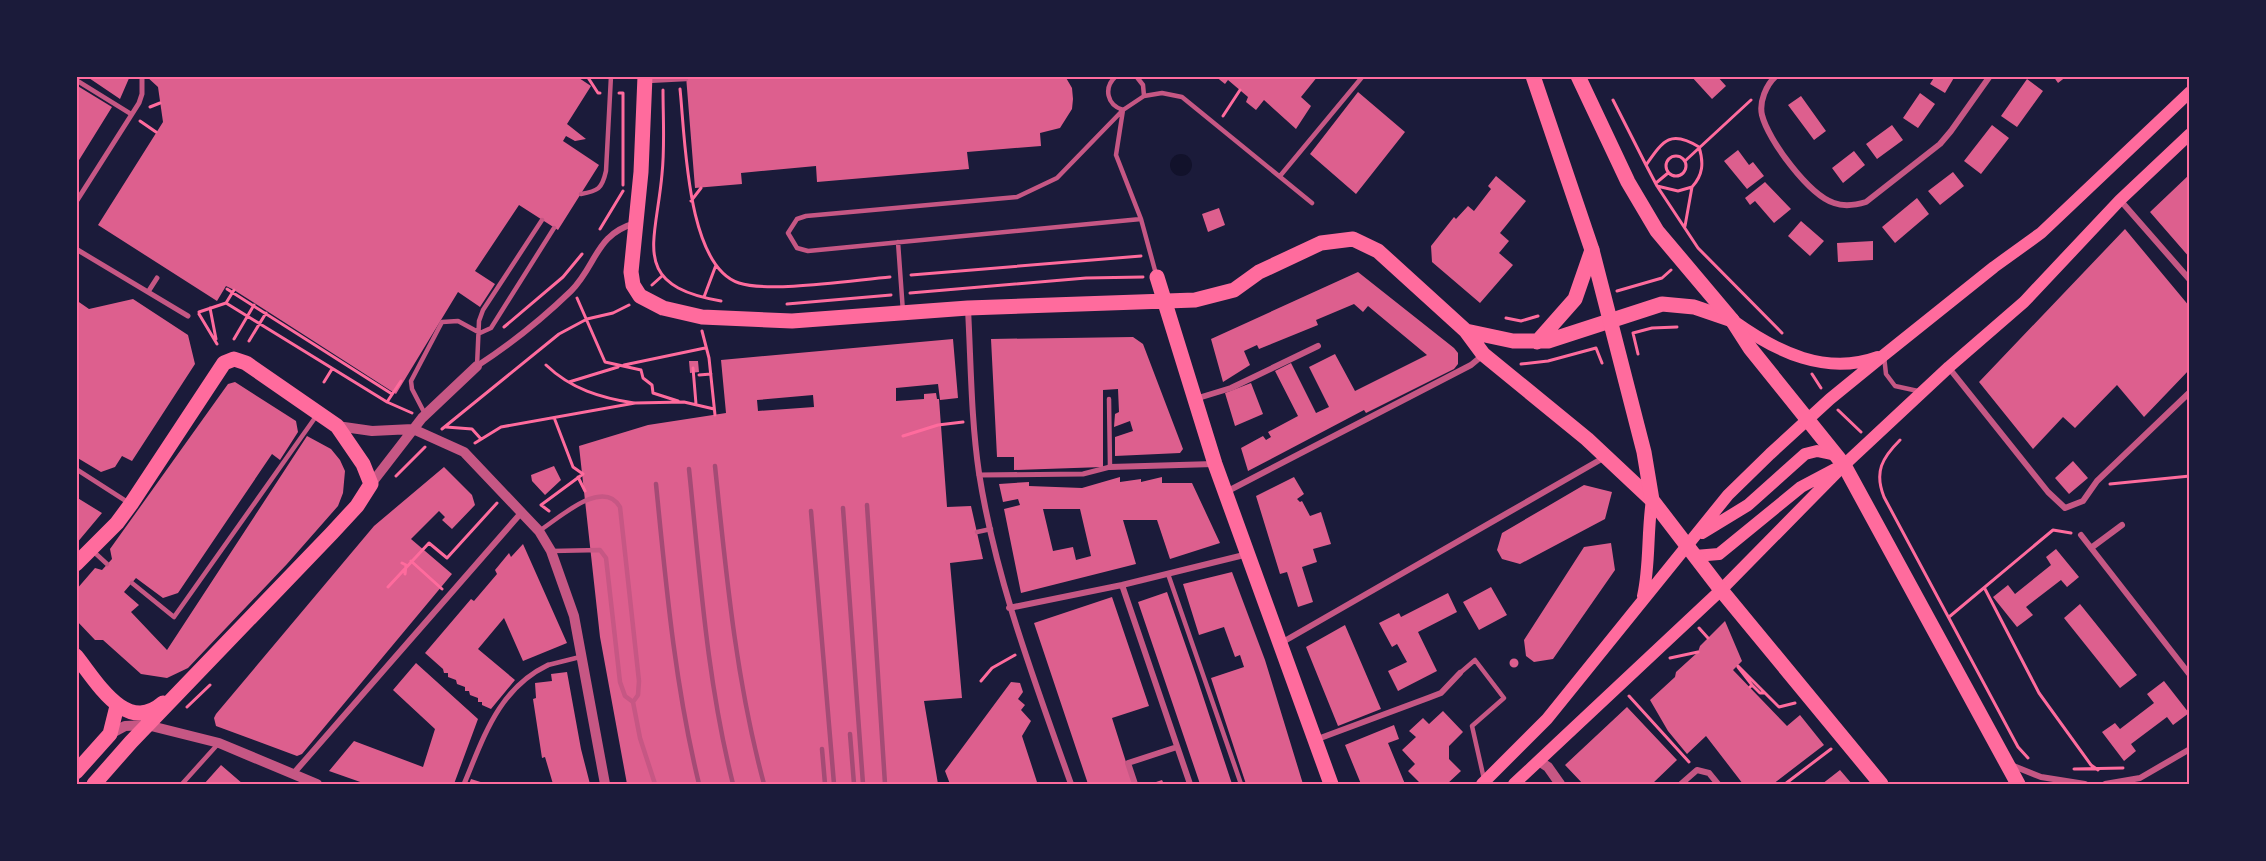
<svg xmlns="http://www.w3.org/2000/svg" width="2266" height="861" viewBox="0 0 2266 861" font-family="Arial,sans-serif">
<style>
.water{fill:#12122b}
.building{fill:#dd5f8e;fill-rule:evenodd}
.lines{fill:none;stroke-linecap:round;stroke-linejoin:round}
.path{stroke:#ff6b9d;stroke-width:3}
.service{stroke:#c65784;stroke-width:4.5}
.pedestrian{stroke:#c65784;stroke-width:5}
.minor{stroke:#c65784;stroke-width:6}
.tertiary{stroke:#c65784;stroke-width:10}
.secondary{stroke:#ff6b9d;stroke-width:12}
.primary{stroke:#ff6b9d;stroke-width:15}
.trunk{stroke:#ff6b9d;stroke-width:15}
.rail{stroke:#a44b75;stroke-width:4.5}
.neatline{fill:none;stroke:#ff6b9d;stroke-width:2}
</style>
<rect width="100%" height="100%" fill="#1b1b3a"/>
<path class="water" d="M1170 165a11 11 0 1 1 22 0a11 11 0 1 1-22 0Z"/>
<path class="building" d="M86,76H130L120,99Z
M146,76H576L591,86L567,124L586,139L575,141L566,136L563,141L599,165L558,230L519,205L475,271L495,284L480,307L458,292L396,394L234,290L226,286L217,301L98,225L163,122L158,87Z
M686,76H733V79L1065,76L1072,88L1073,99L1072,109L1060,128L1040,133L1041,146L967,152L969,169L817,182L816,166L741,173L742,184L695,188Z
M1215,76H1318L1301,97L1311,106L1296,129L1264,100L1256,110L1246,102L1248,97L1228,80L1225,84Z
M1691,76H1717L1726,86L1712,99Z
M1935,76H1955L1945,93L1930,84Z
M2053,76H2067L2058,83Z
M2027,79L2043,91L2017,127L2001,116Z
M76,85L112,107L76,165Z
M1358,92L1405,132L1356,194L1310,154Z
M1920,93L1935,104L1918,128L1903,118Z
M1801,96L1826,131L1814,140L1788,105Z
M1892,125L1903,140L1877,159L1866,144Z
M1992,125L2009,138L1981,174L1964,161Z
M1738,150L1749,165L1753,162L1764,176L1747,189L1724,161Z
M1854,151L1865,165L1843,183L1832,168Z
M1953,172L1964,186L1940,205L1928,191Z
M2190,174V258L2150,212Z
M1496,176L1526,201L1500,233L1509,241L1499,253L1513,265L1480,303L1432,262L1431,246L1454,217L1456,219L1468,206L1474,211L1491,189L1488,186Z
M1765,182L1791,209L1774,223L1755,201L1750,205L1745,198Z
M1917,198L1929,214L1895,243L1882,227Z
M1219,208L1225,225L1208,232L1202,214Z
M1801,221L1824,241L1810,256L1788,236Z
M2125,229L2190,307V369L2144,417L2117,385L2075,428L2063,417L2033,449L1979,382Z
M1873,241V260L1838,262L1837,243Z
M1358,272L1454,348L1458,353V364L1454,369L1366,413L1364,410L1248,471L1241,448L1263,436L1266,440L1271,437L1268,432L1298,416L1275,371L1291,363L1316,413L1329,407L1309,367L1335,354L1355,391L1427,355L1368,306L1363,312L1354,304L1316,320L1318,325L1259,349L1257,345L1244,351L1250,365L1223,382L1211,339Z
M133,299L188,335L195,364L132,461L122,456L115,467L101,472L76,457V300L89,309Z
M1133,337L1143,344L1183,449L1180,453L1115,456V437L1133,431L1130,421L1114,427L1115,414L1119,412L1118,389L1103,390V467L1014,470V457H997L991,339Z
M953,339L958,398L940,400L938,384L896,388V401L924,399V394L936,393L937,399H939L947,507L971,506L983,559L950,563L962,698L924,701L938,784H627L600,637L579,446L648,425L726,413L721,360ZM813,395L814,407L758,411L757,400Z
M689,361H698L699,372L690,373Z
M235,382L296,421L298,432L280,460L272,454L178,593L163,598L136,578L124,592L139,605L131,612L167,650L307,436L331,449L340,460L345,471L343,493L338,506L287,564L188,668L167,678L141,674L103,640H95L76,620V590L95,568L102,570L112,559L110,549L228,384Z
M1251,383L1263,414L1235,426L1225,393Z
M2073,461L2088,478L2069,494L2055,478Z
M554,466L561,480L545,495L532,481L531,475Z
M444,467L472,495L475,505L452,529L442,520L445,517L439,511L411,539L452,574L302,754L297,756L216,726L214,718L216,714L374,526Z
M1120,477V482L1141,479V482L1162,477V483H1192L1220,543L1170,559L1157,520H1123L1136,564L1021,593L1004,509L1020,505L1018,499L1003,502L999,484L1029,482V486L1082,488ZM1043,509H1080L1091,556L1076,560L1073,547L1053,551Z
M1294,477L1304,494L1297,499L1300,502L1302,501L1310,516L1321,512L1331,544L1313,549L1317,562L1302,567L1313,602L1298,607L1287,572L1280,574L1256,496Z
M1584,485L1612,492L1605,519L1520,564L1502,559L1497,550L1502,533Z
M76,497L102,513L76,544Z
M1611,543L1615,570L1553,659L1534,662L1526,656L1524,640L1584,547Z
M523,544L567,643L523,661L504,618L478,649L515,680L491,709L482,705V702H478V698L470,695L469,691H465V687L457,684L456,680L448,677V673H444L443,669L425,653L471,599L474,601L497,574L495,570L509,553L511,557Z
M2056,549L2079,577L2067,587L2061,580L2026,607L2033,615L2017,627L1993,597L2008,585L2015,594L2051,565L2046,557Z
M1232,572L1265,660L1303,784H1246L1241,769L1211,678L1244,667L1240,655L1235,657L1224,627L1199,635L1183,584Z
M1491,587L1507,615L1479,630L1463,602Z
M1167,592L1196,675L1232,784H1200L1138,602Z
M1448,593L1457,612L1418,632L1437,671L1398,691L1388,671L1407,662L1397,644L1392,647L1379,623L1399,613L1401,617Z
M1112,597L1149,706L1112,718L1133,784H1088L1034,623Z
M2080,604L2137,675L2120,688L2064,618Z
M1725,621L1742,661L1733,670L1787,726L1800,715L1824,745L1773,784H1743L1706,736L1687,754L1668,731L1650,700L1675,677L1676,672L1698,652L1700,646Z
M1345,625L1381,709L1338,726L1306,647Z
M1509.5 663a4.5 4.5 0 1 1 9 0a4.5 4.5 0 1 1-9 0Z
M416,663L478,719L454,784H366L329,771L354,741L423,767L435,729L393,690Z
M567,672L581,749L590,784H553L545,757L542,758L533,699L536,698L535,683L552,681L551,674Z
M2164,681L2189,713L2173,725L2167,717L2131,744L2136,751L2124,761L2102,732L2115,723L2120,729L2154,703L2147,694Z
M1011,682L1020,683L1023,692L1018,699L1025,705L1021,710L1031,721L1022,736L1037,782L1043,784H950L945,771Z
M1627,707L1677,760L1652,784H1583L1565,765Z
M1443,711L1463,732L1449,746V759L1461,771L1447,784H1421L1408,771L1415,764L1402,750L1416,737L1409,731L1423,718L1429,724Z
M1394,725L1399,739L1388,743L1405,784H1361L1345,745Z
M221,765L243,784H204Z
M1840,770L1852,784H1822Z
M471,779L487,784H469Z
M1162,780L1164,784H1150Z"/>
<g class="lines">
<path class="path" d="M587,76L598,93H600
M680,89C685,134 686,266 739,283C769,293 854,280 890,277
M663,90C663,118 665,146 662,174C656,244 629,285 721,301
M619,93H623V185
M1613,100L1646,165C1663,141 1670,129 1699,147C1704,163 1703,175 1692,187L1678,191L1657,186L1646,165
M150,107L160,103
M1223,116L1240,90
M140,121L156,132
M1666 166a10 10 0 1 1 20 0a10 10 0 1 1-20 0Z
M1685,161L1751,100
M1656,183L1668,173
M1657,186L1698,248L1782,333
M691,201L701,188
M1685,226L1692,187
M600,229L623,191
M911,275L1141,256
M652,285L662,276
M227,289L392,394
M1617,291L1662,278L1671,270
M910,293L1086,278L1143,277
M704,297L716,265
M577,298L605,362L641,370L643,378L652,385L653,393L678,401
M226,303L234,290
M787,304L891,295
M210,308L216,339
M199,312L226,303L387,402L412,413
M199,314L217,344
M1506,318L1521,321L1538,316
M504,327L563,277L582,254
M702,331L709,358L715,415
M234,339L254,305
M249,341L266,313
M1638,354L1633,333L1652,328L1677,327
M1521,364L1548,361L1596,348L1602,363
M546,365C571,389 601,398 634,403
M624,365L705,348
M693,368L696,404
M1812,374L1821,388
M699,375L711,374
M324,382L332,369
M569,382L618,367
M387,402L401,381
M1838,410L1861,432
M446,427L472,429L481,439
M442,429L559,334L587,319L613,313L629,305
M903,436L938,425L963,422
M1900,440C1882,458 1874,472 1884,497L2018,747L2028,758
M475,443L501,427L635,403L684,402L714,409
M396,476L425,447
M578,477L585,491
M2110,484L2190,476
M549,511L541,505L583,474L573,467L555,420
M411,561L442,589
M402,563L406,565L405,574
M388,587L429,543L447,558L497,503
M1985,589L2039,693L2091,765L2098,770
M1949,617L2053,530L2071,533
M1699,628L1708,638
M1670,658L1698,652
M1738,666L1779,707L1795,703
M1738,667L1752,685
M981,681L992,668L1015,655
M1750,687L1752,685L1760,693H1764
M1629,696L1689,762
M187,707L210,685
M2074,769L2123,768
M1785,784L1831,749"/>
<path class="service" d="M1116,76C1103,88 1107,105 1123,110
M1136,76L1143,85L1144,96
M76,80L131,114
M647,81L686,79
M1123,110L1116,155L1141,219L1156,274
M1280,176L1363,76
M581,194C598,191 602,189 606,171L611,76
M1141,219L808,251L797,248L788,233L797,219L806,216L1017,197L1057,178L1123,110L1144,96L1162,93L1182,97L1312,203
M898,242L903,312
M480,333L491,328L554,228
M76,346V358
M1884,356L1886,374L1895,386L1918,391
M477,366L479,321L483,310L542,220
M1109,399L1110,467
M425,414L412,389L411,381L442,322L458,321L480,333
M76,469L129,503
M539,531C558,519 603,477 620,507L639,681L638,695L633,702L640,738L655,784
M977,532L991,529
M552,551L600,550L606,558L620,682L625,696L633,702
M94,552L107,564
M1168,574L1241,784
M132,583L174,617L317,415
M548,665L580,657
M1460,673L1475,660L1504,698L1472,726L1484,779
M182,784L218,744"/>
<path class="pedestrian" d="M76,202L139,103L142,94V76
M76,249L188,316
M148,292L157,278
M979,475L1083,474L1110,467
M464,784C484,737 498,689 548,665"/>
<path class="minor" d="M1776,76C1766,85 1759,102 1762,115C1768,140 1809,195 1834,203C1845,207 1856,205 1866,202L1940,144L1951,131L1990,76
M2120,200L2190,280
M968,309C971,364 971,419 979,473C996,581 1035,682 1071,784
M477,366C511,344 542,319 571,291C597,265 595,234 636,223
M1949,368L2048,492L2065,508L2083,501L2097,481L2190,392
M1195,399L1231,388L1318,346
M1110,467L1214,464
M1226,492L1471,365L1483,355
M2081,535L2190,675
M2091,548L2122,525
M1122,585L1190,784
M1009,608L1122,585L1248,554
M1281,643L1605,457
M1315,740L1428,698L1441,693L1460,673
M2011,765L2041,777L2085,784
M293,774L521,513
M1135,784L1128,763L1177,747
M1681,784L1697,770L1709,773L1718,784
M2105,784L2140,778L2190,749"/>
<path class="tertiary" d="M337,426L372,431L413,429L464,452L539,531L551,551L574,616L605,784
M371,484L422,418L477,366
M110,734L125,726L147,725L219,743L317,784
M1539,761L1548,767L1560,784"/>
<path class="secondary" d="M1735,322C1777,352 1826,376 1878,357
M1702,533L1748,505L1805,454L1817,451L1836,455
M1695,556L1719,554L1801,487L1835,469
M1643,596C1650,566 1647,532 1652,500
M1482,784L1547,719L1728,495L1770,454L1830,399L1884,355L1994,267L2041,233L2190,92
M1514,784L1721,590L1844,465L1949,367L2024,302L2120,200L2190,134"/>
<path class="primary" d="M645,76L641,172L631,272L633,285L640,296L663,308L702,317L792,321L968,308L1195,300L1234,290L1259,272L1321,243L1353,239L1378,251L1466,331L1483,354L1587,439L1652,500
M1157,277L1215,464L1331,784
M1466,331L1513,341H1548L1662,304L1694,307L1732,320
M1537,342L1575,299L1592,250
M76,564L117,523L131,504L224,363L234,359L246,363L337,426L363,464L371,484L357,506L332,533L131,742L94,784
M76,656C97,682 126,735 163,703
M76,772L110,734L117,706"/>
<path class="trunk" d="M1533,76L1592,250L1644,452L1652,500L1721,590L1881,784
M1578,76L1628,182L1657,231L1732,320L1750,348L1844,465L2018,784"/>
<path class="rail" d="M715,466C726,573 736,681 764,784
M689,469C700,575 707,681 733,784
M656,484C666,585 675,686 699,784
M867,505L885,784
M843,508L863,784
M811,511L834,784
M850,734L854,784
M822,749L825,784"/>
</g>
<rect width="2266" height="861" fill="none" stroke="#1b1b3a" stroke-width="156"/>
<rect x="78" y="78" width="2110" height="705" class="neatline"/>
</svg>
